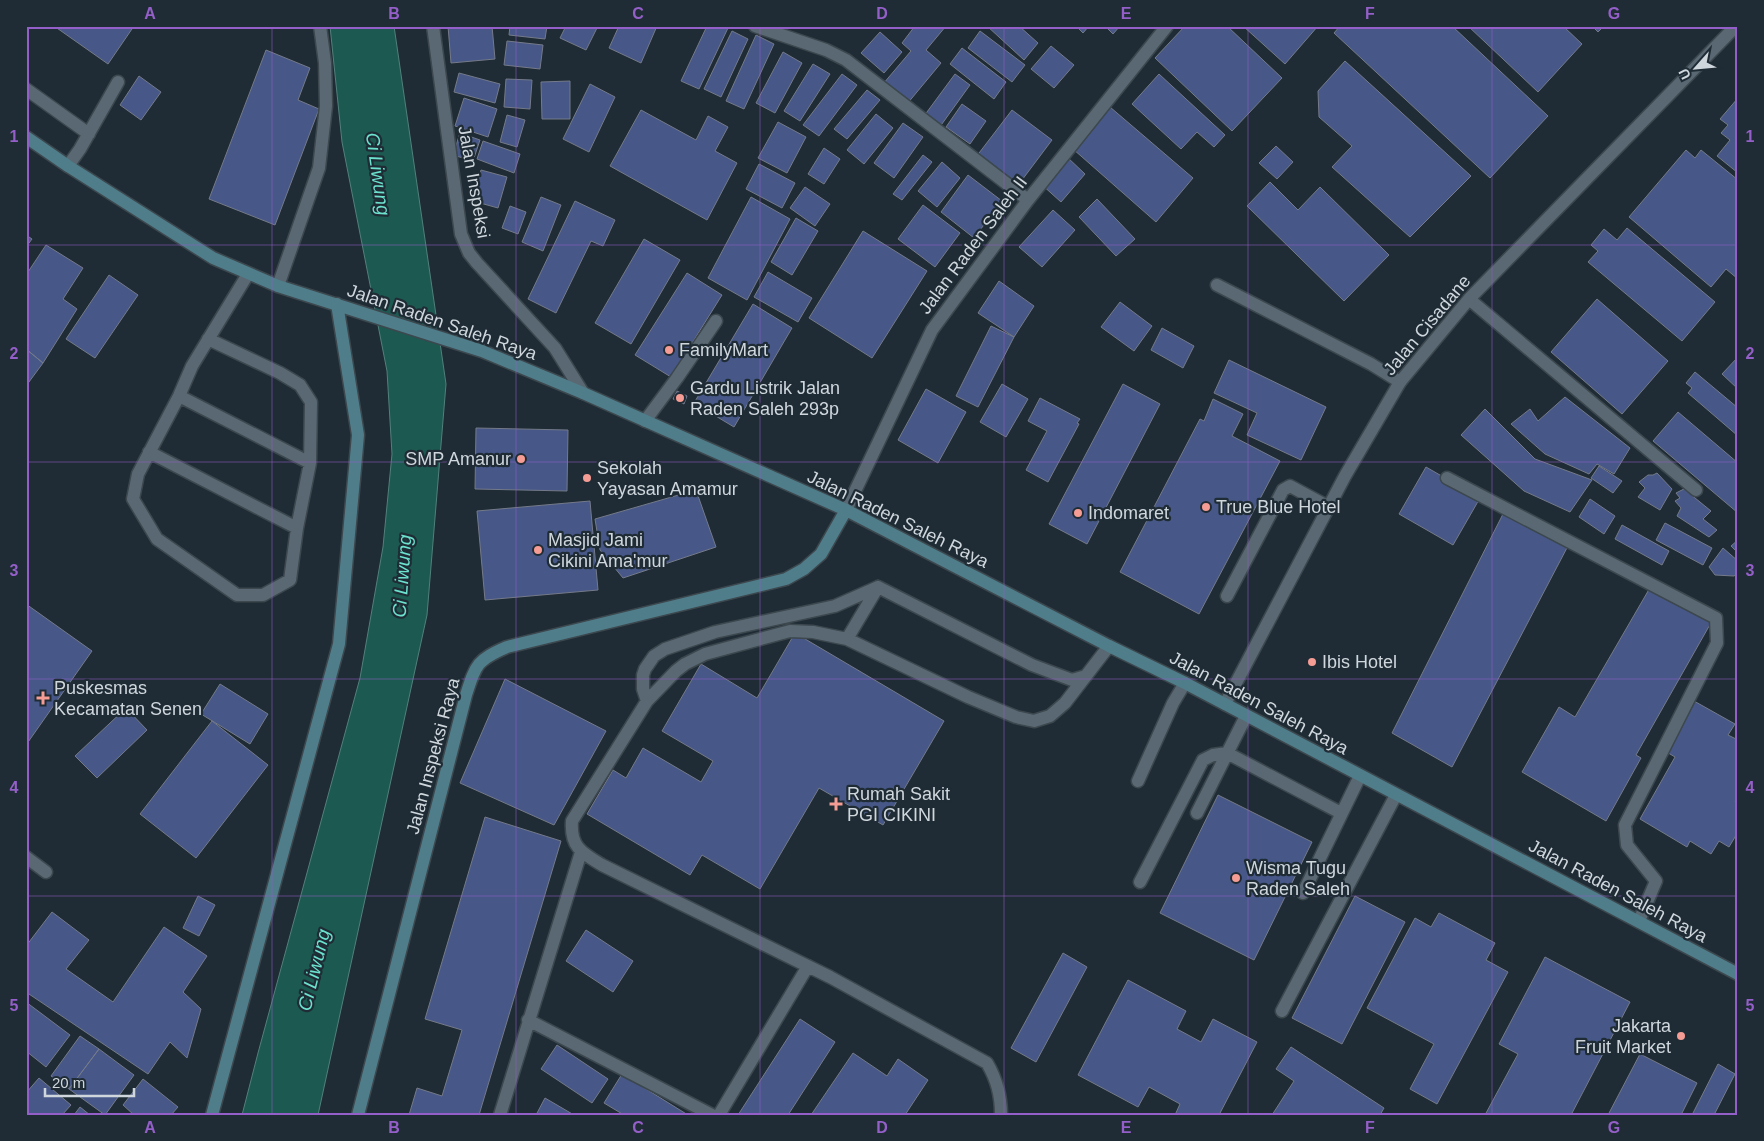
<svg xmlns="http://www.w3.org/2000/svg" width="1764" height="1141" viewBox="0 0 1764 1141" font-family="Arial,sans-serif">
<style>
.water{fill:#1c5a51;stroke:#52807b}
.building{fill:#475888;stroke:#747a89}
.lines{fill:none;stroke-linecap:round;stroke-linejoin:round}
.lane-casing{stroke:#3c474e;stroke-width:15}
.street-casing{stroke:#3c474e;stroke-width:15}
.secondary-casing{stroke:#3c474e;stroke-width:15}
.lane{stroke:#596872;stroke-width:12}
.street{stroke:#596872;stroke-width:12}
.secondary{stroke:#4f7d8a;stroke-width:12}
.grid{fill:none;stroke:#945fc8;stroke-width:1;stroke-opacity:0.55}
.poi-dot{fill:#f59c95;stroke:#1f2c35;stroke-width:2}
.labels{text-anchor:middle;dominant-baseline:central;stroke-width:4.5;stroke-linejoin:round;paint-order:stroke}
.street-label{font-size:18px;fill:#cfd7dd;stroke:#1f2c35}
.poi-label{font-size:18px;fill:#cfd7dd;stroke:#1f2c35;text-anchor:start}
.water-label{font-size:19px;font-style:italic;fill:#6be1ce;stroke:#1f2c35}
.neatline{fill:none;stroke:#945fc8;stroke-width:2}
.grid-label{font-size:16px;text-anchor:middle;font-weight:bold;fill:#945fc8}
</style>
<rect width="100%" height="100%" fill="#1f2c35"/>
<path class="water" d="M330,26H394L446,384L427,615L318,1115H242L258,1053L360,678L383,547L392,454L387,371L342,142Z"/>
<path class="building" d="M54,26H134L108,64Z
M448,26H492L495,59L451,63Z
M510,26H547L545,39L509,35Z
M566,26H598L586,50L560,38Z
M619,26H657L641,63L609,48Z
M707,26H724L728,28L699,89L681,81Z
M813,26H840L838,28Z
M915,26H946L926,50L941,63L907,104L883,84L911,51L902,43Z
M987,26H1019L1038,43L1024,60Z
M1076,26H1089L1083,33Z
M1105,26H1120L1113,34Z
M1185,26H1227L1282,78L1232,131L1155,58Z
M1243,26H1318L1285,64Z
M1340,26H1452L1548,116L1490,178L1334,33Z
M1468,26H1563L1582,44L1538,92Z
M1592,26H1604L1598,32Z
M732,31L748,39L721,97L704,89Z
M980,31L1025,65L1012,82L968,48Z
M880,32L902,52L884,73L861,53Z
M756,35L774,44L744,109L726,101Z
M507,41L543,45L540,69L504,65Z
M1051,46L1074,65L1054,88L1031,69Z
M962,48L1006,82L994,99L950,64Z
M266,50L310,68L298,100L319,109L275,225L209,199Z
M783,52L802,63L775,113L756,103Z
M1345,61L1471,176L1410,237L1332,167L1352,146L1319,117L1318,91Z
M813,64L830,74L800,121L784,111Z
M459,73L500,84L495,103L454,92Z
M842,74L857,85L819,136L803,125Z
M955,74L970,85L939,128L924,116Z
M1159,74L1225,135L1214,147L1197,132L1181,149L1132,104Z
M139,76L161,92L141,120L120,105Z
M506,79L532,80L530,109L504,107Z
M570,81V119H542L541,82Z
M590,84L615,97L589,152L563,139Z
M867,90L880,100L847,139L834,129Z
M464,98L497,109L488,137L455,126Z
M1738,98V173L1717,156L1730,140L1721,133L1728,125L1720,119Z
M962,104L986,121L970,144L946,127Z
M1110,107L1193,178L1156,222L1073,149Z
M641,110L696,140L708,116L728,127L715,151L737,163L707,220L610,166Z
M1012,110L1052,140L1016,188L976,157Z
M876,114L893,128L864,164L847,150Z
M507,115L525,120L517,147L500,142Z
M778,122L806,137L787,173L758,158Z
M903,123L923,137L894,178L874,163Z
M460,133L480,140L473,161L453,155Z
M483,141L520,154L514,173L477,159Z
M1276,146L1293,162L1277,179L1259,163Z
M824,148L840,159L824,184L808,174Z
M1686,150L1695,158L1701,150L1738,180V279L1726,269L1711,287L1629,217Z
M923,155L932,162L902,200L893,194Z
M1066,156L1085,174L1061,202L1041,184Z
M942,162L960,178L937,207L918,191Z
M759,164L795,183L782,208L746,189Z
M481,170L507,177L498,208L473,201Z
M968,175L1002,201L974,238L941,212Z
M1270,182L1298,210L1320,187L1389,255L1344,301L1247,206Z
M805,187L830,204L815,226L790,208Z
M541,197L561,205L543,251L522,242Z
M751,197L790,219L747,300L708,278Z
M1097,199L1135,239L1116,256L1079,217Z
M575,201L615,220L603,246L591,241L556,313L528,299Z
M923,205L960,233L935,267L898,239Z
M510,206L526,212L518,234L502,228Z
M1053,210L1075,230L1042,267L1019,247Z
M796,218L818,231L792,275L771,262Z
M1627,228L1715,302L1682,341L1588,262L1598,251L1591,245L1604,229L1617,240Z
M863,231L927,271L872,358L809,318Z
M26,235L32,239L26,247Z
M644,239L680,260L631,344L595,323Z
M46,245L83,268L63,299L77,309L43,363L26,349V275Z
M768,272L812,298L798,322L754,297Z
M687,273L722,295L671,377L635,355Z
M109,275L138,295L95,358L66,339Z
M999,281L1034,306L1014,337L978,313Z
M1597,299L1668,361L1622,414L1551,352Z
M1120,302L1152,326L1134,351L1101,327Z
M753,304L792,328L734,427L694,403Z
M991,326L1014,337L978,407L956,396Z
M1162,328L1194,346L1183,368L1151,350Z
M26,349L43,363L26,386Z
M1738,357V389L1722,374Z
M1229,360L1326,407L1301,460L1247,435L1257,413L1214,393Z
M1695,372L1738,408V436L1688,393L1692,388L1686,383Z
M1002,384L1028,399L1006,437L980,422Z
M1123,384L1160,404L1087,544L1049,524Z
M926,389L966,412L938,463L898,440Z
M677,391L687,396L684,404L673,399Z
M1565,397L1630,448L1614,474L1597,464L1589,474L1545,454L1511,424L1530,409L1538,421Z
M1040,398L1080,419L1077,423L1079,424L1048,482L1026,470L1047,431L1028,421Z
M1213,399L1243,414L1232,436L1280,461L1199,614L1120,572L1200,419L1204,421Z
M1485,409L1535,459L1592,480L1570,512L1524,491L1461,435Z
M1678,412L1738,463V513L1653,441Z
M476,428L568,430L567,491L475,489Z
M1599,466L1622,481L1613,493L1591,478Z
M1426,467L1480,498L1453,545L1399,514Z
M1657,473L1672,489L1660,510L1638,497L1645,488L1639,482L1648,475H1653Z
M1684,489L1711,511L1703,519L1717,530L1709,537L1677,516L1681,508L1675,501L1680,498L1676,493Z
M696,490L716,547L623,578L600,550L595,519Z
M1590,499L1615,516L1604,534L1579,517Z
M590,501L598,590L485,600L477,511Z
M1503,514L1569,544L1452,767L1392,733Z
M1665,523L1712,548L1703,565L1656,540Z
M1622,525L1669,551L1662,565L1615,539Z
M1738,540V553L1731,546Z
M1723,548L1738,561V573L1734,576L1715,575L1709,567Z
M1651,586L1712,621L1636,755L1641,758L1606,821L1522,772L1559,707L1575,717Z
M26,604L92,651L26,745Z
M795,633L944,721L883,825L819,788L760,889L702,855L690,875L587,814L613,770L626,778L643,748L701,782L713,761L662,731L701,664L757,698Z
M505,679L606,731L554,825L460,783Z
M220,684L268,714L250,744L201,714Z
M1694,701L1735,724L1728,735L1738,740V797L1735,802L1738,803V832L1729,847L1719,841L1711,854L1690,841L1687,847L1640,819L1675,757L1665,751Z
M126,708L147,730L97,778L75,756Z
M212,721L268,765L196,858L140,814Z
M1218,795L1312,842L1254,960L1160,913Z
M485,817L561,841L479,1115H409L417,1088L442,1096L462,1030L425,1019Z
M198,896L215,905L199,936L183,928Z
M1355,896L1405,922L1342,1044L1292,1018Z
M52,912L89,940L66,969L113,1002L164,927L207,956L183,992L201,1009L187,1058L170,1042L148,1074L26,992V946Z
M1439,913L1495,943L1486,960L1508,972L1437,1104L1410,1089L1434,1044L1367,1008L1415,918L1431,927Z
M586,930L633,961L613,992L566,961Z
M1063,953L1087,967L1036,1062L1011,1048Z
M1545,957L1630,1002L1571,1115H1485L1518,1054L1499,1044Z
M1128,980L1186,1011L1177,1029L1201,1042L1213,1019L1257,1042L1219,1115H1175L1180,1104L1149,1087L1138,1107L1078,1075Z
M26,1002L70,1035L46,1067L26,1051Z
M800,1019L835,1042L788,1115H738Z
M80,1036L99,1049L69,1089L51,1076Z
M557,1045L608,1079L592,1103L541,1069Z
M1291,1047L1384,1108L1380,1115H1272L1294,1081L1276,1069Z
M99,1049L134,1075L105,1115L69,1089Z
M853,1053L887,1076L898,1059L928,1080L905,1115H811Z
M1640,1054L1697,1083L1681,1115H1608Z
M1718,1064L1735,1074L1714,1115H1692Z
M622,1074L688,1115H624L604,1103Z
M39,1078L71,1105L62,1115H26V1093Z
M143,1079L178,1107L171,1115H134L123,1105Z
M545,1098L574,1115H536Z
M80,1107L90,1115H74Z"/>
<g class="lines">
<defs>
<path id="lane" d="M26,89L89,134
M68,166L80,149L118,82
M1217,285L1371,364L1400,382
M208,339L280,373L300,385L311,402L310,463L297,528L290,580L263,595H237L157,539L133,499L138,474L179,396L192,366L248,274
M179,396L310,463
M645,421L677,378L716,321
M149,452L297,528
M1447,478L1716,618L1717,643L1625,825L1627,845L1656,881L1639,921
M878,587L1032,665L1072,680L1086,676
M1227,596L1283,490L1290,486L1329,507
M847,639L878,587
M647,701L643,689V675L645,669L654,656L665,649L715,632L835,606L878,587
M1138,781L1173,703L1185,683
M1197,813L1246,716
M1140,882L1203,760L1213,755L1227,753L1341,813
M1303,893L1360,776
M1282,1011L1396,795
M528,1020L712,1115
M500,1115L581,852
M719,1115L808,966
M1001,1115C1001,1095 997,1080 987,1063L830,977L602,865C582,853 570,847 572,821L647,701L676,671L685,664L705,654L790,631L813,632L847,639L968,697L1016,717L1034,721L1050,716L1065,703L1109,646"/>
<path id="street" d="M433,26L461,234L469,253L477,263L555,348L583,393
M755,26L826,50L846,60L1028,200
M278,286L319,168L326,106L325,63L320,26
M1469,299L1696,490
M846,510L932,330L1028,200L1167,26
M1225,704L1345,476L1400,382L1469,299L1736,26
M26,857L46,872"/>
<path id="secondary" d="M26,137L68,166L213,258L278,286L482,351L583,393L846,510L1109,646L1185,683L1738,974
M212,1115L339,644L358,435L337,304
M358,1115L466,695C476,664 477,660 507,647L786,579L804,569L821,554L846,510"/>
</defs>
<use href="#lane" class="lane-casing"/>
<use href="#street" class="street-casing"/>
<use href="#secondary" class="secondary-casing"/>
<use href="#lane" class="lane"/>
<use href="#street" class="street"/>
<use href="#secondary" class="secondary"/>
</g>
<path class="grid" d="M272,26V1115M516,26V1115M760,26V1115M1004,26V1115M1248,26V1115M1492,26V1115M26,245H1738M26,462H1738M26,679H1738M26,896H1738"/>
<g class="poi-dot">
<circle cx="669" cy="350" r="5"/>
<circle cx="680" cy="398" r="5"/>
<circle cx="521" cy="459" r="5"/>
<circle cx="587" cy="478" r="5"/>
<circle cx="1206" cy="507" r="5"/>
<circle cx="1078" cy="513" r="5"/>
<circle cx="538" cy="550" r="5"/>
<circle cx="1312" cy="662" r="5"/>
<path d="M40.5 690.5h5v5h5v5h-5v5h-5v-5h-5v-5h5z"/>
<path d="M833.5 796.5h5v5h5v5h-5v5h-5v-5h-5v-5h5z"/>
<circle cx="1236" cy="878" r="5"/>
<circle cx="1681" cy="1036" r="5"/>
</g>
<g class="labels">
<g class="street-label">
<text transform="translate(474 182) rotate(80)">Jalan Inspeksi</text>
<text transform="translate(973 245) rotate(-53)">Jalan Raden Saleh II</text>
<text transform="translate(442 322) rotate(19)">Jalan Raden Saleh Raya</text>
<text transform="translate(1427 325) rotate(-50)">Jalan Cisadane</text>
<text transform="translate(898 519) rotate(26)">Jalan Raden Saleh Raya</text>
<text transform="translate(1259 703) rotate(28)">Jalan Raden Saleh Raya</text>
<text transform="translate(433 756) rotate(-75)">Jalan Inspeksi Raya</text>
<text transform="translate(1618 891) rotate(28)">Jalan Raden Saleh Raya</text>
</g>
<g class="poi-label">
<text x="679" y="350">FamilyMart</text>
<text x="690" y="388">Gardu Listrik Jalan<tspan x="690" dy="21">Raden Saleh 293p</tspan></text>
<text x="511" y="459" text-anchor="end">SMP Amanur</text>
<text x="597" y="468">Sekolah<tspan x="597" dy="21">Yayasan Amamur</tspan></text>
<text x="1216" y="507">True Blue Hotel</text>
<text x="1088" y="513">Indomaret</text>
<text x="548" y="540">Masjid Jami<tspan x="548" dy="21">Cikini Ama'mur</tspan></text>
<text x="1322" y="662">Ibis Hotel</text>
<text x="54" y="688">Puskesmas<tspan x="54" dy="21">Kecamatan Senen</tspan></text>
<text x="847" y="794">Rumah Sakit<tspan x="847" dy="21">PGI CIKINI</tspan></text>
<text x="1246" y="868">Wisma Tugu<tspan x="1246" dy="21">Raden Saleh</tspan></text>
<text x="1671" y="1026" text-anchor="end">Jakarta<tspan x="1671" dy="21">Fruit Market</tspan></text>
</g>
<g class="water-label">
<text transform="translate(378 174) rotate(82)">Ci Liwung</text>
<text transform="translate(402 576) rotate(-86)">Ci Liwung</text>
<text transform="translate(314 970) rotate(-76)">Ci Liwung</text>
</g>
</g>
<rect width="1764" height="1141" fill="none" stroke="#1f2c35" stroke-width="55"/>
<g transform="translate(1696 68) rotate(243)" stroke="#1f2c35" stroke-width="4" paint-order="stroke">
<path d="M0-4L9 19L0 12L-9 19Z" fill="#cfd7dd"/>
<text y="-8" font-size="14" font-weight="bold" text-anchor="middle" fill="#cfd7dd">U</text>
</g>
<path d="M45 1088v8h89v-8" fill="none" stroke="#cfd7dd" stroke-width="2.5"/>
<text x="52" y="1088" font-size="15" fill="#cfd7dd" stroke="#1f2c35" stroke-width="4" paint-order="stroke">20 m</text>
<rect x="28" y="28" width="1708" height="1086" class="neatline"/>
<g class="grid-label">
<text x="150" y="19">A</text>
<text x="394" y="19">B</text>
<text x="638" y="19">C</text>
<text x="882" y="19">D</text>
<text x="1126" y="19">E</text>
<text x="1370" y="19">F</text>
<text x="1614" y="19">G</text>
<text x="14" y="142">1</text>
<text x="1750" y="142">1</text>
<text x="14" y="359">2</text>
<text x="1750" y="359">2</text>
<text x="14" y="576">3</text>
<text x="1750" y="576">3</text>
<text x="14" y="793">4</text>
<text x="1750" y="793">4</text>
<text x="14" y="1011">5</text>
<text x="1750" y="1011">5</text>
<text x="150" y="1133">A</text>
<text x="394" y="1133">B</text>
<text x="638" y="1133">C</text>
<text x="882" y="1133">D</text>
<text x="1126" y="1133">E</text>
<text x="1370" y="1133">F</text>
<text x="1614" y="1133">G</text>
</g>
</svg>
